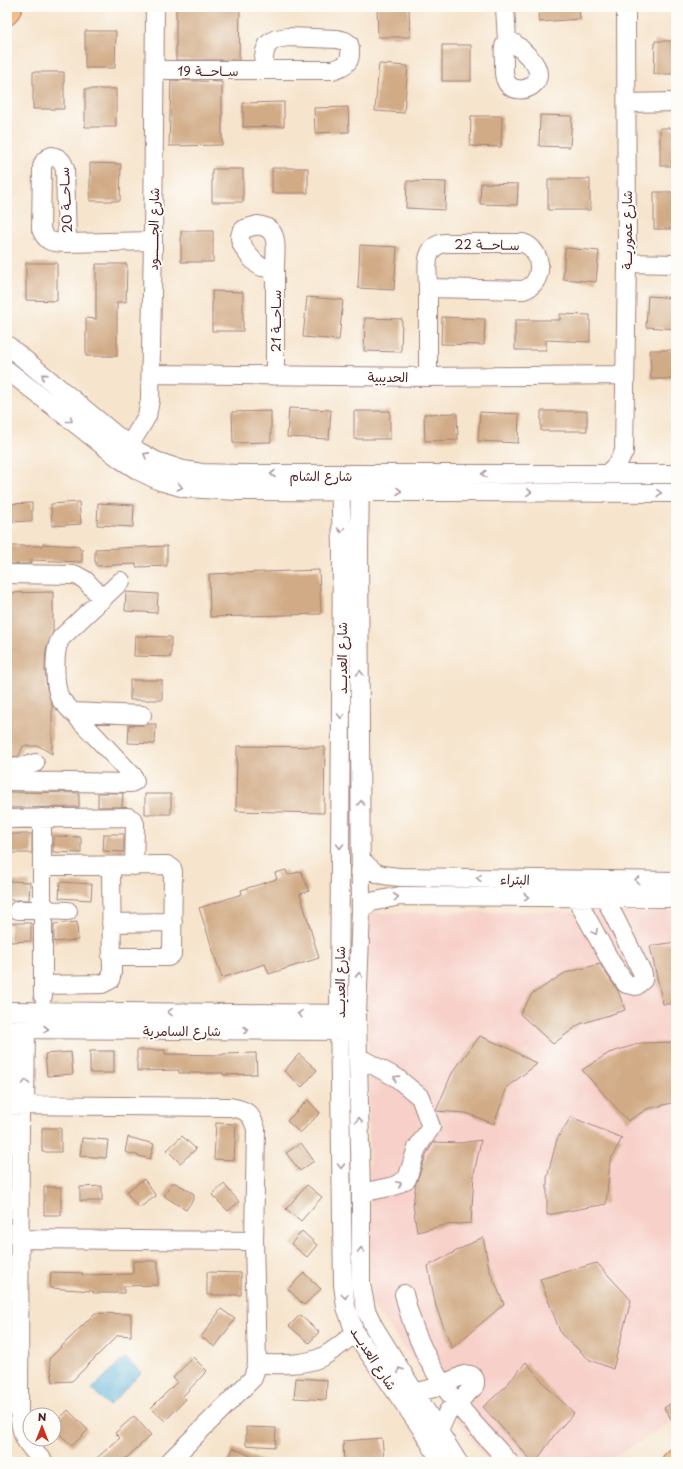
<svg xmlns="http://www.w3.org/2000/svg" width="683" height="1469" viewBox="0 0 683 1469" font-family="'Playpen Sans','Playpen Sans Arabic',sans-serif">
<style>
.built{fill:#f7d0c9}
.water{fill:#5db2d9;stroke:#546882}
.building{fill:#d1ab86}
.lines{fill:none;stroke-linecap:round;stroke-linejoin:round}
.minor-casing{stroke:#a0827c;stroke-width:20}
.highway-casing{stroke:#a0827c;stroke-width:24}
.minor{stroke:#fff;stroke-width:18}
.highway{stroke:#f6be87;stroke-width:22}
.oneway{stroke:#ae9aa0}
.labels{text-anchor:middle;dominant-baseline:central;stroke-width:4;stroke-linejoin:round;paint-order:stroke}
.street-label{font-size:13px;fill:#4a1f2b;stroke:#fdfcf7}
</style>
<rect width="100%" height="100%" fill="#fdfcf7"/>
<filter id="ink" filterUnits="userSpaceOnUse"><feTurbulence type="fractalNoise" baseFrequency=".025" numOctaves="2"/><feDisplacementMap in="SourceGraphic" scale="8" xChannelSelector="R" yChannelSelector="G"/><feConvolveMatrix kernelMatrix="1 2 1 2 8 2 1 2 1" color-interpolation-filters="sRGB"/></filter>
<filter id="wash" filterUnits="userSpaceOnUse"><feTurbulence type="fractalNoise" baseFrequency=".012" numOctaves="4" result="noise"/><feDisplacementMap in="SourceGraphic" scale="16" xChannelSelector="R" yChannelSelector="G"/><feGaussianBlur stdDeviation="0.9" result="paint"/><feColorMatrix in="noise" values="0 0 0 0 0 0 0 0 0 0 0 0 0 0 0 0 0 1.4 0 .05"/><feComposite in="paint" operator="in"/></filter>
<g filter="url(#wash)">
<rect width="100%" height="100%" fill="#f6e4cc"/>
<path class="built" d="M676,911V1400L664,1408L673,1421L607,1462H488L371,1303L367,913Z"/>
<path class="water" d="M125,1357L141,1373L109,1406L92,1389Z"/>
<g id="blocks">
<path class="building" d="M176,7H240L239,60H176Z
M377,7H409L410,37H378Z
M538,7H579L580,19L539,22Z
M85,31H116L115,68H85Z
M655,41H676V74H654Z
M442,45H471V81H442Z
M379,64L408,66L404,113L375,111Z
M33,72H64V109H33Z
M171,80L222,82V145L169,146Z
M85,89H116V127H85Z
M284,102V126L243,127V103Z
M348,107L349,132L315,133L314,108Z
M540,115L572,116L570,147L539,146Z
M471,116H502L501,147L470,146Z
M660,128H676V166H660Z
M90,163L121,164L120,201H90Z
M272,168H308V193H272Z
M212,169H243V202H212Z
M548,179H590V210H548Z
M407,181L446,182L445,210L406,208Z
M481,183L518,184L517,205L480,204Z
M654,192H676V229H654Z
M181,231H213V262H181Z
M360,245L397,247L394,290L358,288Z
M565,248L599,251L596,282L563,279Z
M26,263H57V301L26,300Z
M96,264H127L126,302H117V356H86V318L96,319Z
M212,291L243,292V331H212Z
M648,296L676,298V329L646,327Z
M307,297L343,300L339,340L303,337Z
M560,314L590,315V342L546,340V350H515V320H560Z
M442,317L485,319L484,345L441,344Z
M365,318L402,319L401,352L364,351Z
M650,350H676V379H651Z
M289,408L331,410L329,439L287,437Z
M271,411V442L233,443L232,412Z
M354,411H390V439H354Z
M541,411H587V431H541Z
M480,412L519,414L518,443L478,441Z
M457,413L458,440L425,441L424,414Z
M79,502L81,524L52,526L51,504Z
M32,503V521L7,522V504Z
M98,503L134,505L133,527L97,525Z
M42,544L79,546V549H82V562L31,560V564H7V546H42Z
M167,546V566L136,567V564L96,566V562H95V549Z
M319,570L321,614L210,617L209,574Z
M53,592V632L46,649L45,669L47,689L52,705V754L39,746H23L19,756L7,758V593Z
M126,592L158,594L157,613L125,611Z
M135,636L171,637V657L134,656Z
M130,680H162V700H130Z
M147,724H156L155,744L128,743L129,725H142Z
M237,746L325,747L324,813L236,811Z
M7,792L79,793V807L7,808Z
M98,793H123L122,807H98Z
M145,794H171V814H145Z
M7,834H32V853H7Z
M104,834H124V852L103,851Z
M54,836L81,837V853L53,852Z
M286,870L288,875L301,871L309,891L300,894L319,958L269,974L265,964L222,978L199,908L242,894L241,890L277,879L275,873Z
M7,881L30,882L29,900H7Z
M60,882L92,884L91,900L59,898Z
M77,922L78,940L54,942V924Z
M10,923H31V941L10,942Z
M676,942V1004H663L650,946Z
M600,964L618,991L625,1010L580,1024L553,1044L520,1014L532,994L565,973Z
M480,1036L508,1048L537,1064L507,1087L494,1124L466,1113L436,1111L452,1073Z
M676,1042V1102L647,1109L628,1121L582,1070L609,1053L641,1043Z
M137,1050H165V1054L223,1055V1054L256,1053L257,1074L223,1075V1073H179V1070L137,1071Z
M90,1051H114V1073H90Z
M71,1052L73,1074L47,1076L45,1054Z
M299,1054L317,1070L302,1087L284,1071Z
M308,1100L320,1113L300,1133L287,1121Z
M571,1117L622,1138L610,1161L606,1204L547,1215V1178L557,1139Z
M216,1123L236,1124L234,1160L214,1159Z
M42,1128H61V1152H42Z
M182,1136L196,1149L180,1163L167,1150Z
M128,1137L154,1144L150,1159L125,1152Z
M82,1138L108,1140L106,1158L80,1156Z
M481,1140L474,1174L471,1223L445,1225L417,1232L413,1204L416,1183L427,1153L434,1142L461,1143Z
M301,1143L314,1161L300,1171L286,1153Z
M144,1179L156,1196L139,1208L126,1192Z
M172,1183H176L194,1194V1198L186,1210L164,1196Z
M224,1184L239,1202L228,1211L212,1195Z
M307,1185L322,1197L301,1221L286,1209Z
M102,1186V1201H80V1187Z
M44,1187H61V1215H44Z
M302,1231L317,1245L307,1257L291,1244Z
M483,1237L489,1269L504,1304L452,1348L436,1307L428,1266Z
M133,1261H158V1285L124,1286V1293H93V1291L50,1288L51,1272L83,1273L82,1275L133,1274Z
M597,1263L631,1300L613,1369L590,1360L561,1334L540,1279Z
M207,1272L241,1273V1295H207Z
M304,1273L321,1289L304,1305L288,1289Z
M221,1309L235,1319L215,1347L201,1337Z
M95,1313L131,1314V1336L118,1335L72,1381L53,1382L49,1359Z
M300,1315L319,1332L309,1343L289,1326Z
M193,1357L207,1371L183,1396L186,1399L165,1421L151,1408L177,1382L173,1378Z
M526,1362L548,1388L574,1413L555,1434L536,1462H533L483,1407L504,1388Z
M296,1378L327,1380L326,1400L294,1398Z
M676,1400V1426L664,1408Z
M68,1410L88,1430L72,1446L54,1428V1424Z
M134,1416L151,1435L122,1462H92L120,1438L115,1433Z
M246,1427L276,1428L275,1447L246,1445Z
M382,1438L384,1460L344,1462L343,1441Z
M233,1448L264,1462H227Z"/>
</g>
</g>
<g filter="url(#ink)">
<use href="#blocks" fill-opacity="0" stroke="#a0827c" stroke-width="1"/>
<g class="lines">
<defs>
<path id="minor" d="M505,7L507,41
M507,41C516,41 522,51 529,57C555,83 518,99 507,83C503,77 504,69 504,62C504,55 502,46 507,41Z
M155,70H332C347,66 353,61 349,44L345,41L337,39L288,37L276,39L268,44L265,51L262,70
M627,103L676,102
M52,156C60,158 63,161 65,169L67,243C53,242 47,244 41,229L42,168C43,161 46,158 52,156Z
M257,225C281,228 275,248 275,266C271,267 267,268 262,267C255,265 239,245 240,237C240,234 242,231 244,229Z
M67,243L153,241
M445,243H523C544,250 545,284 523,290L428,288C428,271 422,246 445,243Z
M627,263L676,264
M428,288V377
M7,345L129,446L156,461L183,470L202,473L237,474H676
M7,370L120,459L139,471L160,481L185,488L238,491L676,493
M151,374L428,377L624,375
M275,376V266
M129,446L147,416L150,400L153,241L155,7
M607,474L617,464L624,452L627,263L626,7
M340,475L342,548L339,1014L343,1285L346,1307L355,1333L421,1428L441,1462
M360,475L359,550L361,910L357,1014L361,1193V1284L366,1310L374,1327L458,1462
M7,574L76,575L85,580L103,599
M72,712L142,715
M7,769L25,766L35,763
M7,781L131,783L135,781L133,776L61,700C54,688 53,650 61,638L121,581
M42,818V906
M7,819L128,817L133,820L135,824L134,866
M361,859C376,876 379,875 400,877L676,881
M43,866L167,865L172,868L173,872L172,954L168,957H111
M576,898L611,962L626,984L636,986L643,980V974L605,898
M18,910H39
M361,910L371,902L400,896L676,898
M40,913L39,909L42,906L46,907L47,910L68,911
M111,923L173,922
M43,985L102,984L110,980L112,973L111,866
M43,996V915
M7,1011L350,1014
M7,1029L350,1031
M11,1029L12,1105
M358,1057L397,1078L420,1097L431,1127L417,1148L407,1179L394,1186L361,1193
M7,1105L230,1107C247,1110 251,1113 256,1129L254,1241L257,1364L253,1378L169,1462
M20,1106L19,1411C21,1437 25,1443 44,1462
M25,1106L26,1029
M20,1239L254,1241
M404,1294C413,1333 430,1369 455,1401C471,1422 491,1442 509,1462
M257,1364C279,1364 303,1366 322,1357C334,1351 345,1341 355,1333
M414,1393L434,1388L464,1375C473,1373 477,1379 474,1387L448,1411L439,1431"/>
<path id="highway" d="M7,14L11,7
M673,1462L676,1459"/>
</defs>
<use href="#minor" class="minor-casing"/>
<use href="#highway" class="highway-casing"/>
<use href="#minor" class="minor"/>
<use href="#highway" class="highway"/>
</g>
<defs><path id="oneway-chevron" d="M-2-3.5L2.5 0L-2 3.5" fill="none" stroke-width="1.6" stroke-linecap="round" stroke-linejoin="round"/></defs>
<g class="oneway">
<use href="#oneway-chevron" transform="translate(44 376) rotate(-140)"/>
<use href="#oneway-chevron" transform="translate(70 420) rotate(38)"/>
<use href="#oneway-chevron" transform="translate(146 455) rotate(-151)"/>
<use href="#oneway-chevron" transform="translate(273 474) rotate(-180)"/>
<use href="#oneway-chevron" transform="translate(484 474) rotate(180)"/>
<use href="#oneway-chevron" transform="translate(180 487) rotate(11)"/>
<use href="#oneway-chevron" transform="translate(399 491)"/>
<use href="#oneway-chevron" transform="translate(529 492) rotate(1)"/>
<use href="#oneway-chevron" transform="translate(659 493) rotate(-1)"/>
<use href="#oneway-chevron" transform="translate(341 530) rotate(89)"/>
<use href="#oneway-chevron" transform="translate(360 673) rotate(-90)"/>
<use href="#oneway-chevron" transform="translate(341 716) rotate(90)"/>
<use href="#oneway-chevron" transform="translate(361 803) rotate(-90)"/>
<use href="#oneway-chevron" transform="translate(340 846) rotate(90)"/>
<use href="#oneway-chevron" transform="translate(479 878) rotate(-179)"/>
<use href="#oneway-chevron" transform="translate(637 880) rotate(-179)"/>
<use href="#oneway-chevron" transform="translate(396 897) rotate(-7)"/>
<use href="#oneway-chevron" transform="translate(526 897) rotate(1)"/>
<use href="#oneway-chevron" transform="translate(595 932) rotate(62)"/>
<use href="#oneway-chevron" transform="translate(359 975) rotate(-88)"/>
<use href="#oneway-chevron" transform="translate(170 1012) rotate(-179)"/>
<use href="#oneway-chevron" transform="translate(300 1014) rotate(-179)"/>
<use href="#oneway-chevron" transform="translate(46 1029)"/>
<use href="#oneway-chevron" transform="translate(246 1030)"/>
<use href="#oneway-chevron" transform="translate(396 1078) rotate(-148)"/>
<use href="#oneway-chevron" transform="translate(26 1082) rotate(-89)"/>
<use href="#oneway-chevron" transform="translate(359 1120) rotate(-91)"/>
<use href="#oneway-chevron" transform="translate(341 1166) rotate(89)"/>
<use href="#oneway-chevron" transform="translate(399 1184) rotate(-26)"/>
<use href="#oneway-chevron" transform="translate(361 1250) rotate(-90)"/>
<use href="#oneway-chevron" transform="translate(345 1296) rotate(83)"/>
<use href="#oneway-chevron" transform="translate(400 1370) rotate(-122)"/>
</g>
</g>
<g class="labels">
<g class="street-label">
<text x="208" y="70">ســاحـــة 19</text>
<text transform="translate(65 200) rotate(-93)">ســاحـــة 20</text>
<text transform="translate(153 229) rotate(-89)">شارع الجــــــــود</text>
<text transform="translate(626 230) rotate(-90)">شارع عموريـــة</text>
<text transform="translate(487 244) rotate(1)">ســاحـــة 22</text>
<text transform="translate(275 321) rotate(-90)">ســاحـــة 21</text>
<text x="388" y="376">الحديبية</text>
<text x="321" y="475">شارع الشام</text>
<text transform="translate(341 658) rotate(-90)">شارع العديـــد</text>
<text transform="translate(515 879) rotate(1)">البتراء</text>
<text transform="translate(339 982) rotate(-90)">شارع العديـــد</text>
<text x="182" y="1030">شارع السامرية</text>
<text transform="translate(374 1358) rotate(57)">شارع العديـــد</text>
</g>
</g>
<rect width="683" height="1469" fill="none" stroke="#fdfcf7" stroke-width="24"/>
<g transform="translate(42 1427)"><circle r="19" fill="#fdfcf7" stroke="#b5a4a5"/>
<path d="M0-3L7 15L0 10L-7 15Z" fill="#c8321e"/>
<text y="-6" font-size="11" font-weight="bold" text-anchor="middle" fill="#4a1f2b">N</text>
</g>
</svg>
